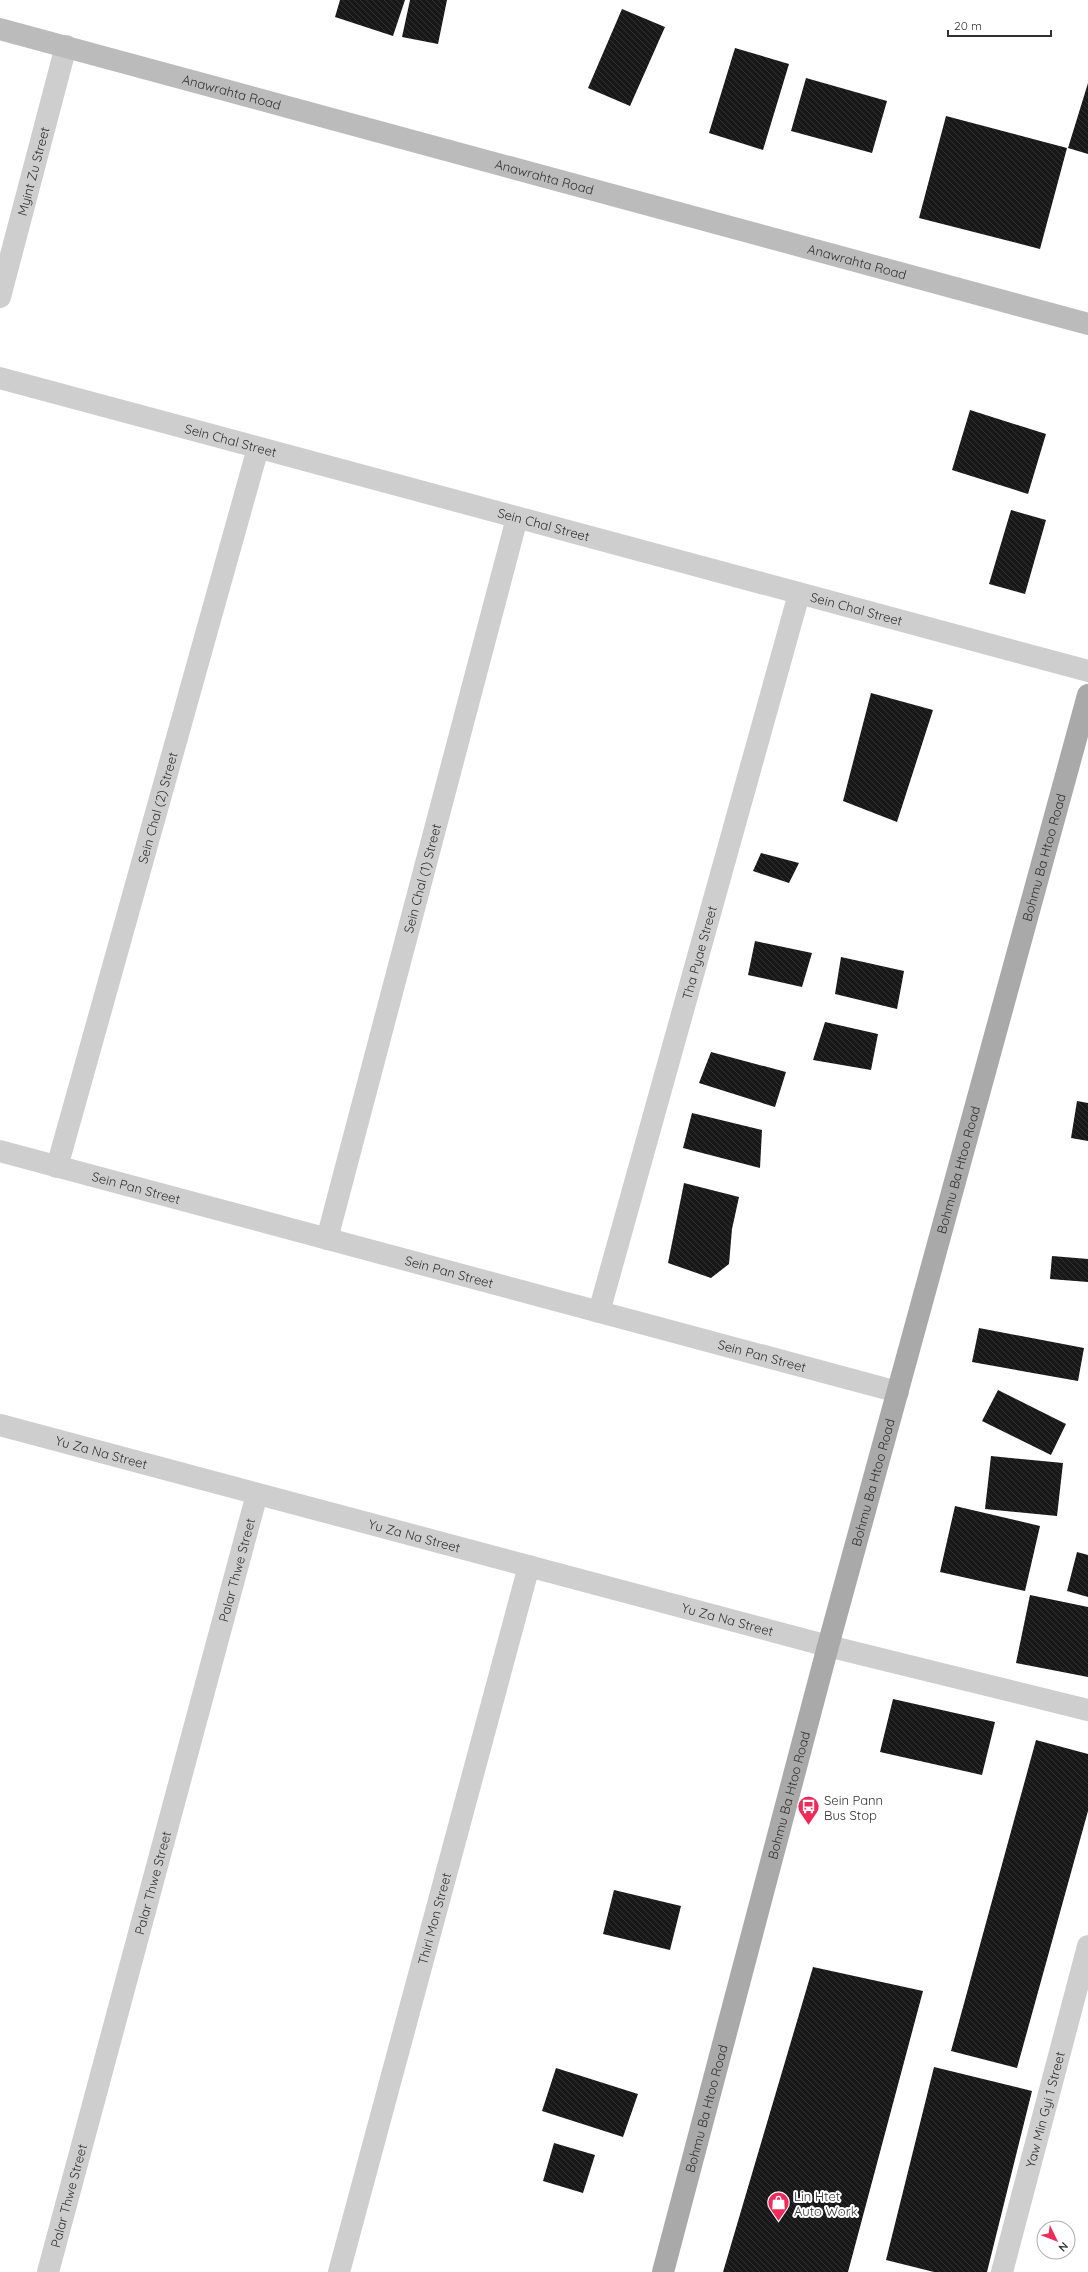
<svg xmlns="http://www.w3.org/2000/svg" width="1088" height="2272" viewBox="0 0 1088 2272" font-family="Quicksand,sans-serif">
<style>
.building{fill:url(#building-back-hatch)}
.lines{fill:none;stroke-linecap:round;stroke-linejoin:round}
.street{stroke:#cecece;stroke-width:22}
.secondary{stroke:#bbb;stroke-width:22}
.primary{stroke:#a9a9a9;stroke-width:22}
.labels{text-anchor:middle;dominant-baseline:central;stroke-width:4;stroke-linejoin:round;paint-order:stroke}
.street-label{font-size:13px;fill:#313131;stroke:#fff}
.poi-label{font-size:13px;fill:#313131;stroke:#fff;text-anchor:start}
</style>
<defs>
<pattern id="building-back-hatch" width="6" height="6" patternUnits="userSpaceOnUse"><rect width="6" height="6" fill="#181818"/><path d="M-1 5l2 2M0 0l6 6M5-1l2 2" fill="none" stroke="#313131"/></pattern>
</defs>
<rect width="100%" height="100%" fill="#fff"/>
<path class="building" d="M340,0H405L393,36L335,17Z
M410,0H447L438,44L402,37Z
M622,9L665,27L630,106L588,88Z
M735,48L789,64L763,150L709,133Z
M806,78L887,101L872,153L791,131Z
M1088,83V154L1068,148Z
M946,116L1067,148L1040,249L919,218Z
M970,410L1046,434L1028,494L952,470Z
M1011,510L1046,520L1025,594L989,584Z
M871,693L933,710L897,822L843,801Z
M761,853L799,863L789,883L753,871Z
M755,941L812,953L802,987L748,975Z
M841,957L904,971L897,1009L835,994Z
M825,1022L878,1034L871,1070L813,1060Z
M711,1052L786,1072L775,1107L699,1083Z
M1077,1101L1088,1103V1141L1071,1138Z
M692,1113L762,1130L760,1168L683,1148Z
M684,1183L739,1197L732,1229L729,1264L711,1278L668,1263Z
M1052,1256L1088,1259V1282L1050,1279Z
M979,1328L1084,1348L1078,1381L972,1362Z
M998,1390L1066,1424L1051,1455L982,1421Z
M991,1456L1063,1463L1057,1516L985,1509Z
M955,1506L1040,1526L1025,1591L940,1572Z
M1077,1552L1088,1555V1597L1067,1591Z
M1030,1595L1088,1607V1677L1016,1663Z
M893,1699L995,1722L982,1775L880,1752Z
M1036,1740L1088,1754V1811L1017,2068L951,2051Z
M614,1890L681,1906L670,1950L603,1934Z
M813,1967L923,1991L848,2272H723Z
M934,2067L1032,2091L987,2272H934L886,2260Z
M556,2068L638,2094L623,2137L542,2111Z
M554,2143L595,2155L583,2193L543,2181Z"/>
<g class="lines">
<g class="street">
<path id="s1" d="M0,297L66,46"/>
<path id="s2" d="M0,378L1088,671"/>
<path id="s3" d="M0,1151L898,1392"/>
<path id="s4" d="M57,1167L258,448"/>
<path id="s5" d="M327,1239L517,518"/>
<path id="s6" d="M599,1312L799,594"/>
<path id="s7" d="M0,1425L828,1646L1088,1710"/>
<path id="s8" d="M48,2272L257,1494"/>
<path id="s9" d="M339,2272L529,1566"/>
<path id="s10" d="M1002,2272L1088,1946"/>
</g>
<path class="secondary" id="s11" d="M0,29L1088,324"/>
<path class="primary" id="s12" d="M663,2272L828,1646L1088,695"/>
</g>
<defs>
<symbol id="bus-pin" viewBox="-11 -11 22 30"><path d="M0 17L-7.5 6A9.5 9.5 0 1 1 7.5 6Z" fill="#ef2b5a" stroke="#fff"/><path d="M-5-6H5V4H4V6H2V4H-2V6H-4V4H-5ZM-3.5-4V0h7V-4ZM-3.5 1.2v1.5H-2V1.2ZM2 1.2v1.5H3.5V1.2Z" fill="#fff"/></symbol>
<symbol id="shop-pin" viewBox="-11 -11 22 30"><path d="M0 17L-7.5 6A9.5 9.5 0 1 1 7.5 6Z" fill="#ef2b5a" stroke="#fff"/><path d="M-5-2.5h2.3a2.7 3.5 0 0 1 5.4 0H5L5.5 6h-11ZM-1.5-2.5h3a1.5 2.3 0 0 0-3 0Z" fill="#fff"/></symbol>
</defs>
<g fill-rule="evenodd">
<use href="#bus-pin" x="796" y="1794" width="25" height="34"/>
<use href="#shop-pin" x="766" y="2190" width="25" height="34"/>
</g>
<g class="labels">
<g class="street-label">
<text stroke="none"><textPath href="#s11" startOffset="240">Anawrahta Road</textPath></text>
<text stroke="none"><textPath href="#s1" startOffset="130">Myint Zu Street</textPath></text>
<text stroke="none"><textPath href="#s11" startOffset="564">Anawrahta Road</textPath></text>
<text stroke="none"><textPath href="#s11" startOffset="888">Anawrahta Road</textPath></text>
<text stroke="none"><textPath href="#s2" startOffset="239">Sein Chal Street</textPath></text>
<text stroke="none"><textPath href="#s2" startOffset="563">Sein Chal Street</textPath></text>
<text stroke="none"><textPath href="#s2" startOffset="887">Sein Chal Street</textPath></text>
<text stroke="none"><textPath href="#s4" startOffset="373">Sein Chal (2) Street</textPath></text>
<text stroke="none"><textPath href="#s12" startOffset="1465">Bohmu Ba Htoo Road</textPath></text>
<text stroke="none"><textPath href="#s5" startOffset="373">Sein Chal (1) Street</textPath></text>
<text stroke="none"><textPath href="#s6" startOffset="373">Tha Pyae Street</textPath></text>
<text stroke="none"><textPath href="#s12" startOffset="1141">Bohmu Ba Htoo Road</textPath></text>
<text stroke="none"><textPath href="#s3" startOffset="141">Sein Pan Street</textPath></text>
<text stroke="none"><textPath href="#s3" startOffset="465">Sein Pan Street</textPath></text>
<text stroke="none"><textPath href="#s3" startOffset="789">Sein Pan Street</textPath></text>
<text stroke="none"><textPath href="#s7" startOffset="105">Yu Za Na Street</textPath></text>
<text stroke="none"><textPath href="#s12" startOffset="817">Bohmu Ba Htoo Road</textPath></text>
<text stroke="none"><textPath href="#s7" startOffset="429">Yu Za Na Street</textPath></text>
<text stroke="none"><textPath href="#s8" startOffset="727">Palar Thwe Street</textPath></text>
<text stroke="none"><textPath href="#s7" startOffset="753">Yu Za Na Street</textPath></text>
<text stroke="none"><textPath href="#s12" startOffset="493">Bohmu Ba Htoo Road</textPath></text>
<text stroke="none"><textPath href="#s8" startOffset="403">Palar Thwe Street</textPath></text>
<text stroke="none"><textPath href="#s9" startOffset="366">Thiri Mon Street</textPath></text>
<text stroke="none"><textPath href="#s12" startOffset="169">Bohmu Ba Htoo Road</textPath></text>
<text stroke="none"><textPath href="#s10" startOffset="168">Yaw Min Gyi 1 Street</textPath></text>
<text stroke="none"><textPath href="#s8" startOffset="79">Palar Thwe Street</textPath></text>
</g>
<g class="poi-label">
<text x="824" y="1800">Sein Pann<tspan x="824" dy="15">Bus Stop</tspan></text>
<text x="794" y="2196">Lin Htet<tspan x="794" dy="15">Auto Work</tspan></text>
</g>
</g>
<g transform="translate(1056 2240) rotate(133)"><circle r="19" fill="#ffffff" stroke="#adadad"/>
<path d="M0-3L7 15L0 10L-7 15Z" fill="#ef2b5a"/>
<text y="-6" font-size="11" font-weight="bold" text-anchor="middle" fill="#313131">N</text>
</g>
<path d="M948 30v6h103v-6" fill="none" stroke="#313131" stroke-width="2"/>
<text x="954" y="30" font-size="12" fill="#313131" stroke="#ffffff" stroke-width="3" paint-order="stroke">20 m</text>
</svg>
